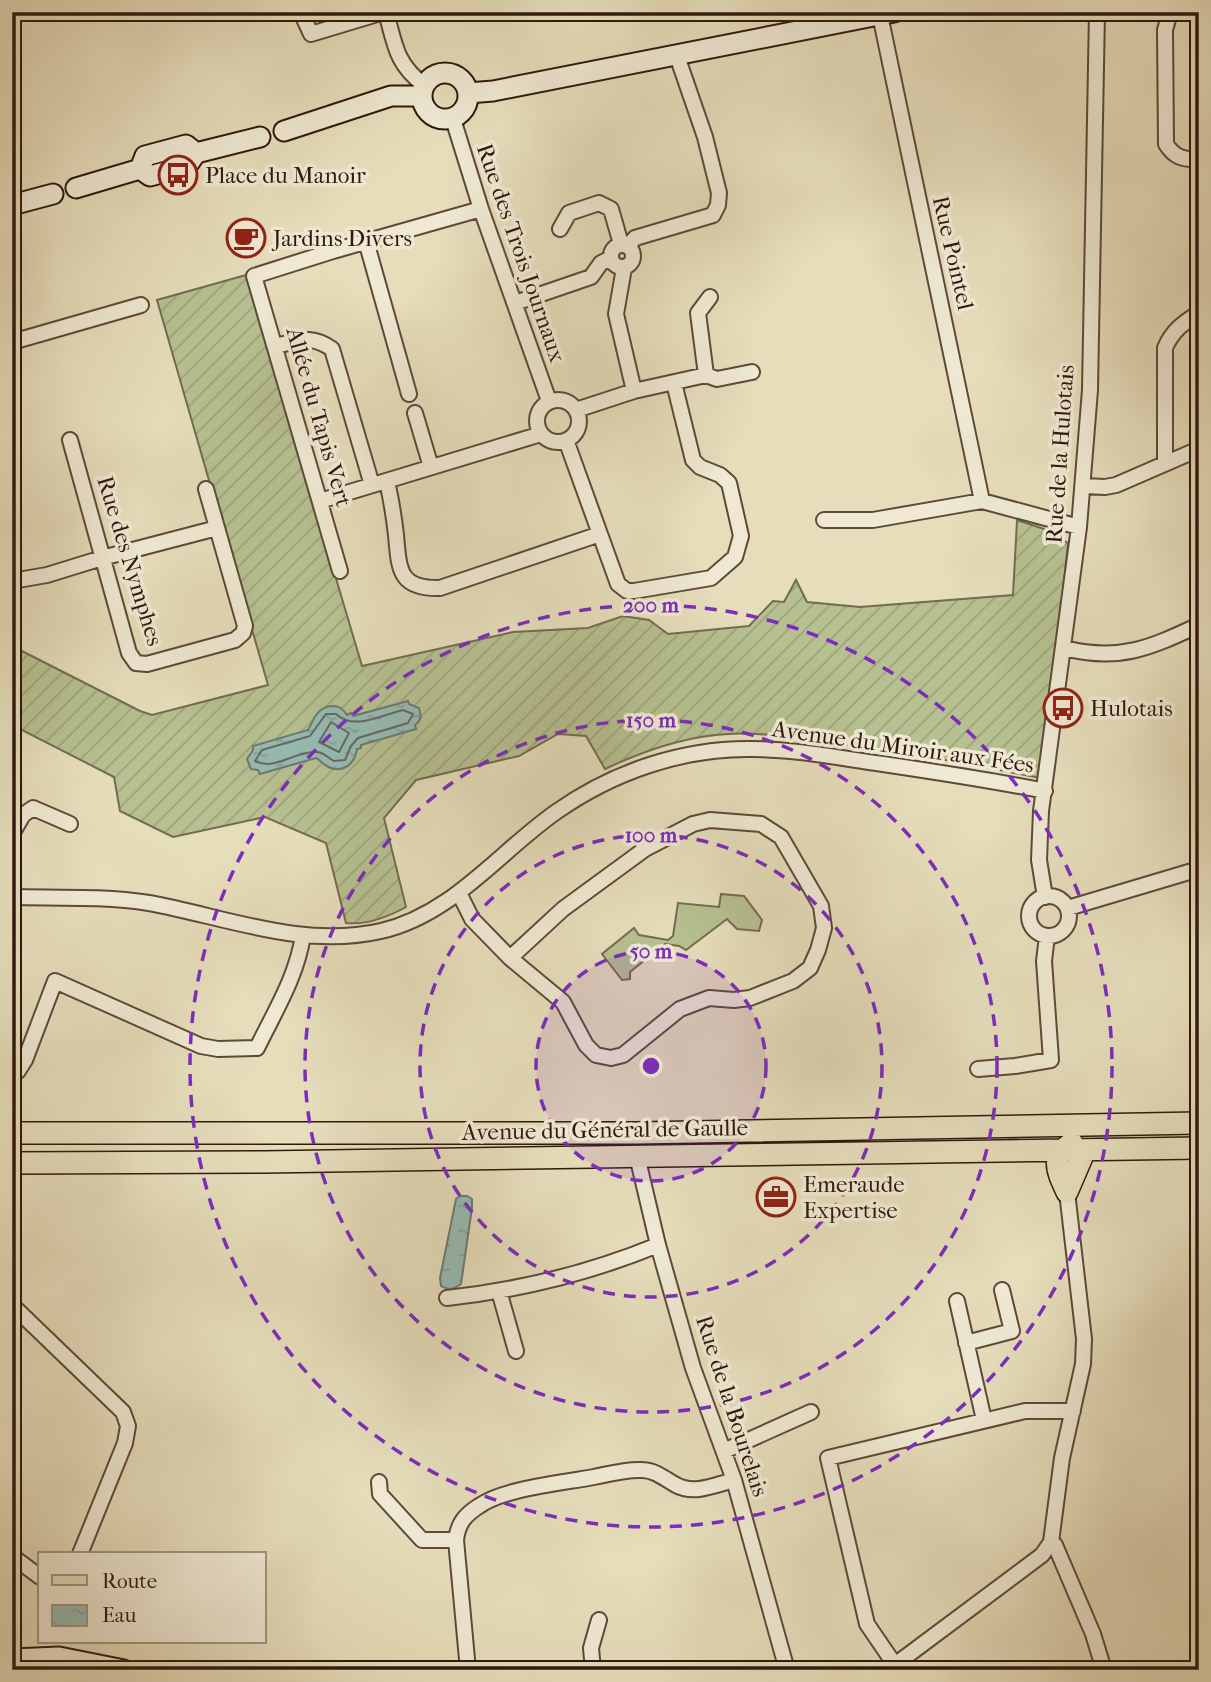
<svg xmlns="http://www.w3.org/2000/svg" width="1211" height="1682" viewBox="0 0 1211 1682" font-family="'IM FELL French Canon',serif">
<style>
.green{fill:#b6c090;stroke:#736c4f;stroke-width:2}
.garden{fill:url(#garden-furrows);stroke:#736c4f;stroke-width:2}
.water{fill:url(#water-ripples);stroke:#6d7a71;stroke-width:2}
.lines{fill:none;stroke-linecap:round;stroke-linejoin:round}
.shore{stroke:#636a60;stroke-width:2}
.street-casing{stroke:#5e4939;stroke-width:18}
.secondary-casing{stroke:#30180e;stroke-width:23}
.primary-casing{stroke:#30180e;stroke-width:24}
.street{stroke:#efe9d3;stroke-width:14}
.secondary{stroke:#efe9d3;stroke-width:19}
.primary{stroke:#e6ddbb;stroke-width:21}
.ring{fill:none;stroke:#7b2cbf;stroke-width:3.5;stroke-dasharray:12 9}
.labels{text-anchor:middle;dominant-baseline:central;stroke-width:7;stroke-linejoin:round;paint-order:stroke}
.poi-label{font-size:23px;fill:#30180e;stroke:#efe9d3;text-anchor:start}
.street-label{font-size:23px;fill:#30180e;stroke:#efe9d3}
.centre{fill:#7b2cbf;stroke:#efe9d3;stroke-width:3.5}
.ring-label{font-size:21px;text-anchor:middle;font-weight:bold;fill:#7b2cbf;stroke:#efe9d3;stroke-width:7;stroke-linejoin:round;paint-order:stroke}
</style>
<defs>
<pattern id="garden-furrows" width="10" height="10" patternUnits="userSpaceOnUse" patternTransform="scale(1.75)"><rect width="10" height="10" fill="#b6c090"/><path d="M-1 1l2-2M0 10L10 0M9 11l2-2" fill="none" stroke="#9da47b"/></pattern>
<pattern id="water-ripples" width="26" height="14" patternUnits="userSpaceOnUse" patternTransform="scale(1.75)"><rect width="26" height="14" fill="#96bbb3"/><path d="M2 4q2-2 4 0t4 0M15 11q2-2 4 0t4 0" fill="none" stroke="#82a099"/></pattern>
</defs>
<rect width="100%" height="100%" fill="#e6ddbb"/>
<filter id="stains"><feTurbulence type="fractalNoise" baseFrequency=".00286" numOctaves="4"/><feColorMatrix values="0 0 0 0 .2 0 0 0 0 .09 0 0 0 0 .02 0 0 0 .5 -.17"/></filter>
<radialGradient id="worn" r=".72"><stop offset=".6" stop-color="#630" stop-opacity="0"/><stop offset="1" stop-color="#630" stop-opacity=".3"/></radialGradient>
<path class="green" d="M721,894L744,896L762,920L759,931L737,929L727,919L686,950L679,946L665,944L630,972V979L622,980L602,954L634,928L639,935L668,940L673,936L678,903L719,907Z"/>
<path class="garden" d="M246,275L362,666L513,632L588,628L623,616L649,620L668,634L749,626L773,601L784,602L796,580L807,602L860,607L1013,595L1017,520L1044,529L1068,543L1058,644L1040,778C970,764 900,751 829,742C795,738 762,732 728,734C685,736 643,751 605,769L586,736L558,734L519,756L416,780L384,818L406,907C388,917 366,925 346,923L326,843L265,817L173,837L120,811L114,777L12,725V646L140,711L152,715L268,685L157,300Z"/>
<path class="water" d="M408,701L409,704L419,708C421,715 422,720 415,725L416,729L361,745V748L357,749C355,763 344,774 328,767C323,764 320,760 316,758L260,774L258,770L251,769L247,759L253,750V746L308,730C313,722 316,707 332,706C340,706 343,709 347,715L351,713L353,716Z
M460,1196H467L472,1199V1208L461,1284C454,1289 449,1291 441,1286L440,1278L456,1199Z"/>
<g class="lines">
<path class="shore" d="M403,710L413,714L408,723L358,738L351,746L345,760L334,761C327,757 322,751 314,752C294,752 274,771 255,761L262,750L310,736L326,714H336C354,731 382,715 403,710Z
M331,722L349,733L339,752L319,742Z"/>
<defs>
<path id="street" d="M301,12L311,34L384,12
M386,12C395,45 396,64 424,85
M1170,12L1165,30L1166,144C1174,157 1183,160 1199,159
M880,15L982,501
M453,119L481,209L549,401
M560,229L569,213L599,203L611,209L621,244
M366,241L409,394
M611 256a11 11 0 1 1 22 0a11 11 0 1 1-22 0Z
M628,246L635,238L713,215L718,205L719,193L705,137L677,56
M624,268L616,314L634,391
M515,303L591,277L601,263L611,258
M12,342L141,305
M275,346C299,341 311,334 332,349L372,485
M706,375L698,313L710,297
M537 421a21 21 0 1 1 42 0a21 21 0 1 1-42 0Z
M576,410L634,391L706,375L717,379L752,372
M415,413L431,467
M70,440L129,653L136,663L147,664L235,640L243,633L245,626L206,489
M566,440L618,584L627,591H634L711,578L735,557L741,536L729,483L720,475L700,467L693,460L674,383
M1165,463V348C1172,331 1183,323 1199,313
M387,481C391,499 394,517 396,535C399,570 399,589 440,588L600,534
M1084,486L1105,487L1116,485L1199,449
M320,501L541,434
M824,520H873L982,501L1079,527
M340,571L254,276L333,251L481,209
M12,581L47,575L102,558L217,528
M1064,648C1119,662 1150,648 1199,625
M12,834L23,815L33,808L70,824
M459,893L472,919L510,958L563,1002L586,1045L596,1055L611,1058L623,1055L680,1009L709,998L734,1000L750,998L793,981L810,968L818,950L824,928L821,906L781,837L761,824L710,820L693,824L645,849L563,909L510,958
M1029 916a20 20 0 1 1 40 0a20 20 0 1 1-40 0Z
M12,897C57,898 105,896 149,903C226,917 302,949 381,931C452,915 499,852 556,812C613,772 682,748 752,749C795,749 839,758 883,764C937,772 991,780 1045,791
M1045,897L1039,860L1041,811L1079,527L1090,390L1097,12
M1068,908L1199,869
M978,1069L1015,1066L1051,1060L1044,961L1047,936
M12,1075L18,1071L25,1060L55,981L201,1046L218,1049L257,1048C275,1011 297,976 303,935
M637,1156L658,1245L693,1368L734,1480L787,1670
M499,1291L516,1351
M447,1298C520,1290 590,1273 658,1245
M957,1301L984,1420
M12,1305L123,1412L128,1426L125,1443L80,1554
M966,1343L1012,1331L1002,1290
M724,1451L811,1412
M379,1482L380,1494L422,1540H456
M1051,1542L1055,1545L1093,1634L1104,1670
M12,1556L40,1577
M895,1665L867,1624L828,1458L1025,1411H1073
M468,1670L456,1540C458,1523 465,1515 479,1506C505,1488 562,1483 594,1477C609,1474 626,1469 642,1470C655,1470 665,1479 676,1485C694,1495 715,1485 734,1480
M593,1670L591,1648L599,1620
M888,1670L1042,1555L1051,1542L1062,1458L1083,1364L1084,1339L1067,1192"/>
<path id="secondary" d="M422 96a23 23 0 1 1 46 0a23 23 0 1 1-46 0Z
M468,93L493,91L894,12
M284,131L391,96H421
M140,169L150,176L187,166L196,153L260,137
M140,169L145,156L186,145L196,153
M76,188L140,169
M12,205L53,194
M12,1659L59,1657L124,1670"/>
<path id="primary" d="M12,1133H636L1199,1123
M12,1163L264,1162L1199,1148
M1067,1192C1058,1172 1049,1157 1072,1143
M1067,1192L1085,1150"/>
</defs>
<use href="#street" class="street-casing"/>
<use href="#secondary" class="secondary-casing"/>
<use href="#primary" class="primary-casing"/>
<use href="#street" class="street"/>
<use href="#secondary" class="secondary"/>
<use href="#primary" class="primary"/>
</g>
<circle cx="651" cy="1066" r="115" fill="#7b2cbf" fill-opacity=".12"/>
<g class="ring">
<circle cx="651" cy="1066" r="115"/>
<circle cx="651" cy="1066" r="231"/>
<circle cx="651" cy="1066" r="346"/>
<circle cx="651" cy="1066" r="461"/>
</g>
<defs>
<symbol id="bus-ring" viewBox="-11 -11 22 22"><circle r="9.5" fill="#efe9d3" stroke="#8f2418" stroke-width="1.5"/><path d="M-5-6H5V4H4V6H2V4H-2V6H-4V4H-5ZM-3.5-4V0h7V-4ZM-3.5 1.2v1.5H-2V1.2ZM2 1.2v1.5H3.5V1.2Z" fill="#8f2418"/></symbol>
<symbol id="cafe-ring" viewBox="-11 -11 22 22"><circle r="9.5" fill="#efe9d3" stroke="#8f2418" stroke-width="1.5"/><path d="M-5.5-4.5H6V0H3Q3 3.5 0 3.5H-2.5Q-5.5 3.5-5.5 0ZM3-3.2v2h1.7v-2ZM-6 4.5H4V6H-6Z" fill="#8f2418"/></symbol>
<symbol id="office-ring" viewBox="-11 -11 22 22"><circle r="9.5" fill="#efe9d3" stroke="#8f2418" stroke-width="1.5"/><path d="M-6-3h4V-5.5h4V-3h4V5H-6ZM-1-4.5V-3h2v-1.5ZM-6 0V1H6V0Z" fill="#8f2418"/></symbol>
</defs>
<g fill-rule="evenodd">
<use href="#bus-ring" x="156" y="153" width="44" height="44"/>
<use href="#cafe-ring" x="224" y="216" width="44" height="44"/>
<use href="#bus-ring" x="1041" y="686" width="44" height="44"/>
<use href="#office-ring" x="754" y="1175" width="44" height="44"/>
</g>
<g class="labels">
<g class="poi-label">
<text x="205" y="175">Place du Manoir</text>
<text x="273" y="238">Jardins Divers</text>
<text x="1090" y="708">Hulotais</text>
<text x="803" y="1184">Emeraude<tspan x="803" dy="26">Expertise</tspan></text>
</g>
<g class="street-label">
<text transform="translate(521 253) rotate(71)">Rue des Trois Journaux</text>
<text transform="translate(953 253) rotate(77)">Rue Pointel</text>
<text transform="translate(319 417) rotate(74)">Allée du Tapis Vert</text>
<text transform="translate(1060 454) rotate(-86)">Rue de la Hulotais</text>
<text transform="translate(130 561) rotate(73)">Rue des Nymphes</text>
<text transform="translate(903 747) rotate(8)">Avenue du Miroir aux Fées</text>
<text transform="translate(605 1130) rotate(-1)">Avenue du Général de Gaulle</text>
<text transform="translate(732 1406) rotate(72)">Rue de la Bourelais</text>
</g>
</g>
<circle cx="651" cy="1066" r="10" class="centre"/>
<g class="ring-label">
<text x="651" y="612">200 m</text>
<text x="651" y="727">150 m</text>
<text x="651" y="842">100 m</text>
<text x="651" y="958">50 m</text>
</g>
<rect width="1211" height="1682" fill="none" stroke="#e6ddbb" stroke-width="42"/>
<rect x="14" y="14" width="1183" height="1654" fill="none" stroke="#30180e" stroke-width="3.5"/>
<rect x="21" y="21" width="1169" height="1640" fill="none" stroke="#30180e" stroke-width="2"/>
<rect x="38" y="1552" width="228" height="91" fill="#efe9d3" stroke="#a39584" stroke-width="2"/>
<rect x="52" y="1575" width="35" height="10" fill="#e6ddbb" stroke="#a39584" stroke-width="2"/>
<text x="102" y="1588" font-size="21" fill="#30180e">Route</text>
<rect x="52" y="1605" width="35" height="21" fill="url(#water-ripples)" stroke="#a39584" stroke-width="2"/>
<text x="102" y="1622" font-size="21" fill="#30180e">Eau</text>
<rect width="100%" height="100%" filter="url(#stains)"/>
<rect width="100%" height="100%" fill="url(#worn)"/>
</svg>
